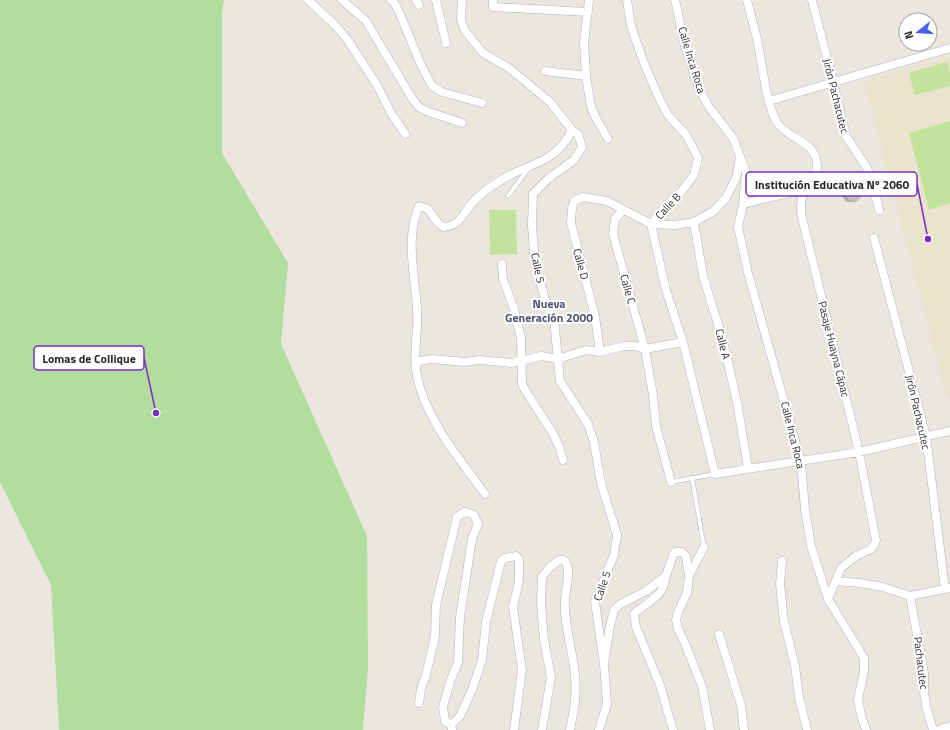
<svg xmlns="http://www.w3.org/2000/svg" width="950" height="730" viewBox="0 0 950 730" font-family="'Titillium Web',sans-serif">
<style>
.education{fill:#ebe3ce}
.green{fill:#b1dd9f}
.pitch{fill:#c1e39b}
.building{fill:#c4c0b9;stroke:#c6c2b7;filter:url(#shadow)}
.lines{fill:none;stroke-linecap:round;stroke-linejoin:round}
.service-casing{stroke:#b1b3bd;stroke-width:5}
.minor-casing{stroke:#b1b3bd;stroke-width:9}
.service{stroke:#fff;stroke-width:4}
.minor{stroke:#fff;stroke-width:8}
.labels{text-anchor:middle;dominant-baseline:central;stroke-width:4;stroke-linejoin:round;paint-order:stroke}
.street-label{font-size:11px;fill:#2a2a2a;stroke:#fff}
.neighbourhood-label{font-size:12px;font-weight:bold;fill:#4e5477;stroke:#fff}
.leader{fill:none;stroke:#7b2cbf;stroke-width:1.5}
.callout-dot{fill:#7b2cbf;stroke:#fff;stroke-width:1.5}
.callout{fill:#fff;stroke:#7b2cbf;stroke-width:1.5}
.callout-label{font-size:12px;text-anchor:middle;font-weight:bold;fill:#2a2a2a}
</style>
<defs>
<filter id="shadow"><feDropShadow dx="-2.5" dy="2.5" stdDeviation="0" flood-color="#0004"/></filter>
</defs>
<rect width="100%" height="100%" fill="#ebe6de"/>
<path class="education" d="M950,57V398H947L864,80Z"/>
<path class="green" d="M0,0H224L222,14V153L288,263L281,344L367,536L368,667L363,730H59L51,585L0,482Z"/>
<path class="pitch" d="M947,62L950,73V86L915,95L909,73Z
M950,121V203L929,210L909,133Z
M489,210H516L517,254L490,255Z"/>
<path class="building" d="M845 191a9 9 0 1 1 18 0a9 9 0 1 1-18 0Z"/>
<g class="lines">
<defs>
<path id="service" d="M508,196L528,169
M692,478L704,547
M671,482L715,474"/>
<path id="minor" d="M308,0L335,25L347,39L377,85L391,113L405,134
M342,0L366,21L413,100L419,107L426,111L462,123
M391,0L395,4L400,14L421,65L432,86L442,92L482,103
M416,0L419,5
M436,0L446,43
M462,0L461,20L465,31L483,53L509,68L550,102L572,130L578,134L582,147L574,160L549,178L533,194L532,226L535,262L545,299L554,319L560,381L588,424L594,442L601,483L617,535L614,555L595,602L604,664
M493,0V7L588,12
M589,0L584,42L586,76L591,107L597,120L608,139
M627,0L631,26L644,63L659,98L668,115L687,136L698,158L694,175L681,192L663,209L651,224L666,290L683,342L715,474L859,452L950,431
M675,0L685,46L700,91L709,107L733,138L746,172L743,204L738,227L748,273L801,462L805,509L811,546L828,599L864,658V671L858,699L861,715L866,730
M747,0C750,13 754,26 757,39C762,61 766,107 778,124C789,139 816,141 817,165C818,177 805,187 802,198C801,203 801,208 801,213L859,452L876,540L875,543L871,549L856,556L841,568L828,599
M812,0L833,82L846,136L867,168L874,189L879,210
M545,71L586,76
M769,101L950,48
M743,204L806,189
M623,210L615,219L613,234L645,349L653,395L656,426L671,482
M694,222L703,276L722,337L737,402L748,468
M874,238L926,436L945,589
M502,264L503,279L514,309L521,338L522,385L552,432L559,446L563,460
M600,352L595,316L571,223L572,208L574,201L583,197L607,201L651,224L675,225L694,222L714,211L726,198L736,178L740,158
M416,366L419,361L432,359L465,362L480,360L512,363L541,356L558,359L586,350L600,352L624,346H636L645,349L683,342
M485,494C459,458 426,420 417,376C412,353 419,331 417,309C415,274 405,239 419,206L428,209L437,222L443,227C460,226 463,214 472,203C479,195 490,187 498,182C527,163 555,165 572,130
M782,561L780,584L784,621L795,666L799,697L807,730
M666,576C663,596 653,599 637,611L634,614L636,627L660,685L673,730
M689,576L704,547
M836,581L859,583L883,587L910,596L949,588
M910,596L924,673V692L927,710L933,730
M719,634L741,705L744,730
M419,703L421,689L426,675L435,636L436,605L457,517L465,512L474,515L478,524L472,539L460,617L458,662L450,682L443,707L445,721L451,725
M452,729L451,725L460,716L472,690L482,660L486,622L501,561L505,558L516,556L519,559V581L513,607L522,670L514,730
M542,730L551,677L544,640L541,603L542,577L550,567L559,560H564C572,569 566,588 565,599C563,622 573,651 575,675C577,696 574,710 570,730
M599,730L607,704L604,664L610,626L614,610L619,605L646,591L666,576L673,555L675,552H682L686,556L689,576L687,593L678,612L676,620L678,629L684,641L702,686L710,730
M939,730L950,726"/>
</defs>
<use href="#service" class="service-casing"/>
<use href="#minor" class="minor-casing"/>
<use href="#service" class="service"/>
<use href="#minor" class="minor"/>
</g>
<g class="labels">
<g class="street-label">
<text transform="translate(692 60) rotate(73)">Calle Inca Roca</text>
<text transform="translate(836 96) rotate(76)">Jirón Pachacutec</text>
<text transform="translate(668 206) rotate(-47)">Calle B</text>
<text transform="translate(581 264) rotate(75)">Calle D</text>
<text transform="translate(538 268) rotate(78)">Calle 5</text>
<text transform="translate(628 289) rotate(74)">Calle C</text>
<text transform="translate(723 344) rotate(76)">Calle A</text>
<text transform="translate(834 349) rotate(76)">Pasaje Huayna Cápac</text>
<text transform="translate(918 412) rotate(77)">Jirón Pachacutec</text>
<text transform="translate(793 435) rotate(76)">Calle Inca Roca</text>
<text transform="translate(602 586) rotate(-71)">Calle 5</text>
<text transform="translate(921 663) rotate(83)">Pachacutec</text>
</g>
<g class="neighbourhood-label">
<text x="549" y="303">Nueva<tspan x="549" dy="14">Generación 2000</tspan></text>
</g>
</g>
<path class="leader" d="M928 239L917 184M156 413L144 358"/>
<g class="callout-dot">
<circle cx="928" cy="239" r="4"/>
<circle cx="156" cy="413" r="4"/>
</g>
<g class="callout">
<rect x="746" y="172" width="171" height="24" rx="4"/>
<rect x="34" y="346" width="110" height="24" rx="4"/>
</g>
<g class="callout-label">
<text x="832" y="189">Institución Educativa Nº 2060</text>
<text x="89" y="363">Lomas de Collique</text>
</g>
<g transform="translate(918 32) rotate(253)"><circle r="19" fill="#ffffff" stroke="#aaaaaa"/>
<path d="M0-3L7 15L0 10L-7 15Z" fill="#4b61ea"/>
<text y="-6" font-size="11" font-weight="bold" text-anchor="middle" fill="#2a2a2a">N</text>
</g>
</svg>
